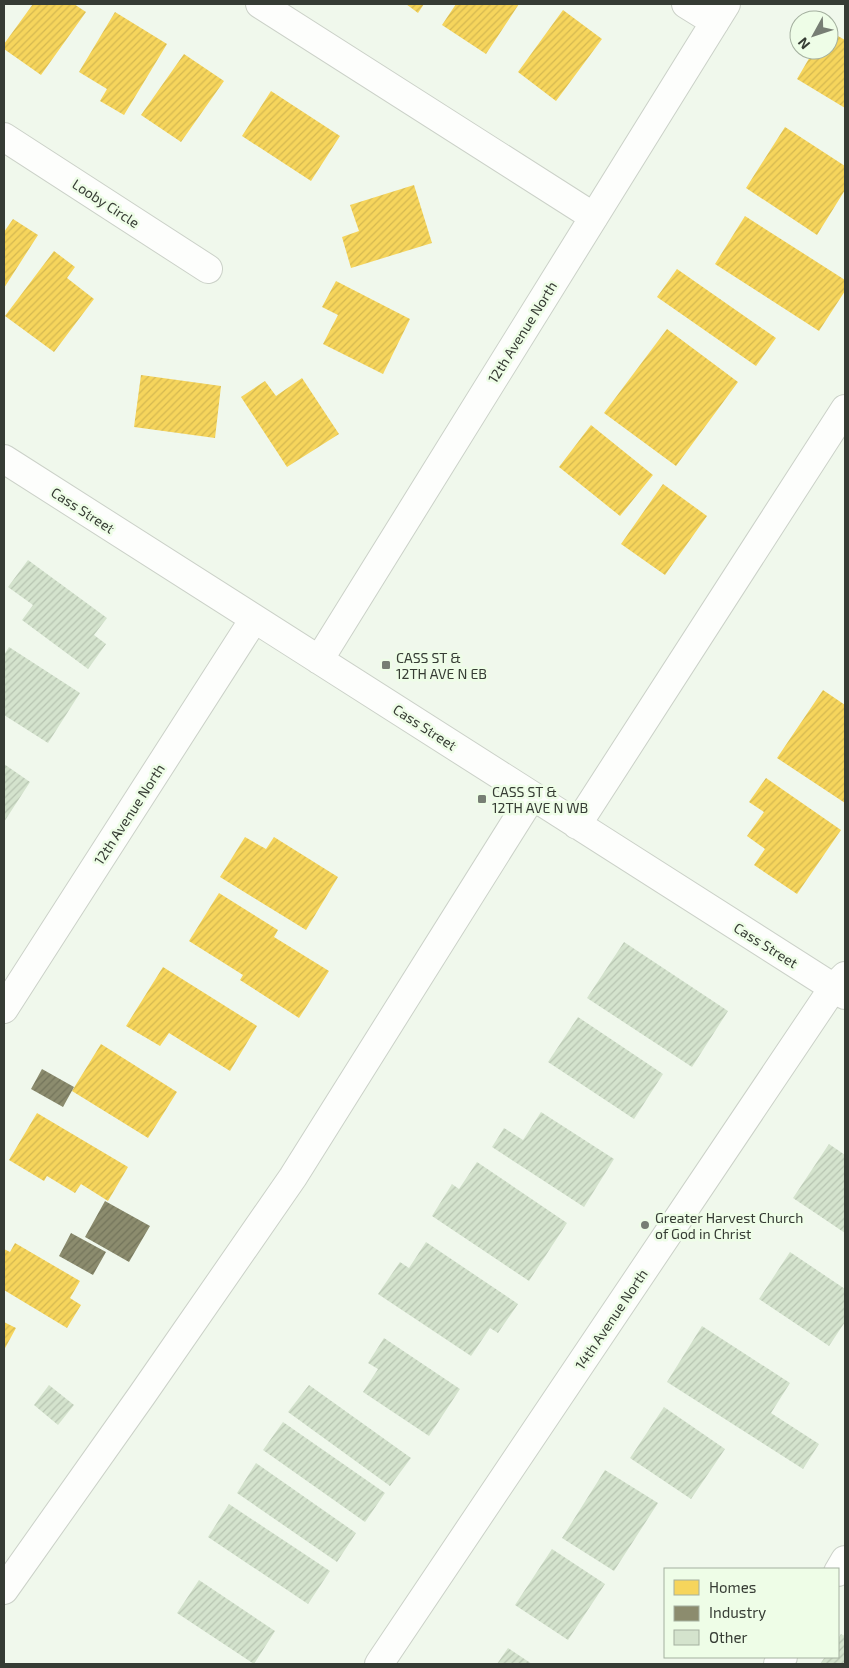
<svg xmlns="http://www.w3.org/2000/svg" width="849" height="1668" viewBox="0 0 849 1668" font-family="'Exo 2',sans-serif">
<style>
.homes{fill:url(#homes-hatch)}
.industry{fill:url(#industry-hatch)}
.building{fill:url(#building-hatch)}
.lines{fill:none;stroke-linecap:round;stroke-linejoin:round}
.minor-casing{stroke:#cbd1c8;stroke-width:30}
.minor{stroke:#fdfefc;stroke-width:28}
.poi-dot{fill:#777e74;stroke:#eefde7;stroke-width:2}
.labels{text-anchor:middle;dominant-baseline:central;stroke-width:5;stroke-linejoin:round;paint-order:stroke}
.street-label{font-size:14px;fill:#363c34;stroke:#eefde7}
.poi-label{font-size:14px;fill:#363c34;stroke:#eefde7;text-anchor:start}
</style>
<defs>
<pattern id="homes-hatch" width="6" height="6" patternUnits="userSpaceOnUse" patternTransform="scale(1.25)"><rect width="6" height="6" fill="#f6d55c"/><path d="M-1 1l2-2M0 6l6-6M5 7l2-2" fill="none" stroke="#d4b851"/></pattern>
<pattern id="industry-hatch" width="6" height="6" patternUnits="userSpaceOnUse" patternTransform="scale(1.25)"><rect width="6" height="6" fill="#8c8c6e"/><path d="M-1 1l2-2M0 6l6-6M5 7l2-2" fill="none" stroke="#73745b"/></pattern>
<pattern id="building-hatch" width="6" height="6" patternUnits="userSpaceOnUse" patternTransform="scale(1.25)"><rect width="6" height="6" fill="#d4e3cd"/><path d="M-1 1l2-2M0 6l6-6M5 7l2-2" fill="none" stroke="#b7c4b1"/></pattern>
</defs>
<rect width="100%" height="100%" fill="#f0f8ec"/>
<path class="homes" d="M33,4H74L86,12L41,75L4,49V44Z
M406,4H424L418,13Z
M456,4H519L486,54L442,25Z
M563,10L602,39L556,101L518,72Z
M115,12L167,44L124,115L100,101L107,89L79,72Z
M829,31L845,40V108L797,79L814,50H829Z
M184,54L224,81L181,142L141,115Z
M271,91L340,136L311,181L242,136Z
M785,127L845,166V190L817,235L746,188Z
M414,185L432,243L351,268L342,237L359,231L350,205Z
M745,216L845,280V291L819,331L715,264Z
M13,219L38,235L4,288V232Z
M54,251L75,267L67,278L94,299L54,352L5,316Z
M677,269L776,338L756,366L657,297Z
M336,281L410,319L383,374L323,344L338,315L322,307Z
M667,329L738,382L676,466L604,413Z
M141,375L221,386L215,438L134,427Z
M302,378L339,434L287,467L241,397L265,381L276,396Z
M591,425L653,475L620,516L559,467Z
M663,484L707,516L665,575L621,544Z
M823,690L845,705V803L777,758Z
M766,778L841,830L797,894L754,865L765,849L747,836L764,812L749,802Z
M245,837L266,849L274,837L338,877L306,930L220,877Z
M219,893L278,930L274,937L329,971L299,1018L240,980L243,975L189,941Z
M163,967L257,1026L230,1071L169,1033L160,1046L126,1026Z
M101,1044L177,1092L148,1138L72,1091Z
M37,1113L128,1167L108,1201L81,1184L75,1193L47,1176L44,1181L9,1160Z
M15,1243L80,1281L70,1298L81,1305L67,1328L4,1290V1249L10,1252Z
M4,1322L16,1328L4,1350Z"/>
<path class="industry" d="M42,1069L74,1087L63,1107L31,1089Z
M105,1201L150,1226L129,1262L85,1237Z
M71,1233L106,1252L93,1275L59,1256Z"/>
<path class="building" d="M28,560L107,618L94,635L106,644L88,669L22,620L33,605L8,587Z
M9,647L80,693L48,743L4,715V655Z
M4,764L30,782L4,822Z
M624,942L728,1011L692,1067L587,998Z
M578,1017L663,1074L634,1119L548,1062Z
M541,1112L614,1159L584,1207L492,1147L504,1128L523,1140Z
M829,1144L845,1155V1233L793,1198Z
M477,1162L567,1223L529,1281L432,1216L452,1184L459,1189Z
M426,1242L518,1304L498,1333L490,1328L471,1356L378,1294L400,1262L409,1268Z
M790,1252L845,1289V1322L829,1346L759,1299Z
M702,1326L790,1383L771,1413L819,1444L803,1469L667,1382Z
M384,1338L460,1389L429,1436L363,1392L378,1369L368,1363Z
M49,1385L74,1405L58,1425L34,1405Z
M309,1385L411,1458L390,1486L288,1412Z
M664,1407L725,1449L691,1499L630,1458Z
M283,1422L385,1493L365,1522L263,1450Z
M256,1463L356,1533L337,1562L237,1493Z
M605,1470L658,1503L614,1571L562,1538Z
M229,1504L330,1571L308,1604L208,1537Z
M552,1549L605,1584L568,1640L515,1605Z
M199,1580L275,1631L254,1664L177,1613Z
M841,1634L845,1636V1664H820L825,1657H838V1639Z
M508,1648L532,1664H497Z"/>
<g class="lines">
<defs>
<path id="minor" d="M260,4L594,217
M686,4L715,22
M4,137L208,269
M4,459L845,995
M319,660L726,4
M577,825L845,409
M4,1009L254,619
M838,1572L845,1560
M4,1590L142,1395L293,1177L532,796
M379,1664L833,988L845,976
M778,1664L783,1657"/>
</defs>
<use href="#minor" class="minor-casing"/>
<use href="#minor" class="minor"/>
</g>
<g class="poi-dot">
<rect x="381" y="660" width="10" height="10" rx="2.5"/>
<rect x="477" y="794" width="10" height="10" rx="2.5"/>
<circle cx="645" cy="1225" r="5"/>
</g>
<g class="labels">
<g class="street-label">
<text transform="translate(106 203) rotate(33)">Looby Circle</text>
<text transform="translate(522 332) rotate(-58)">12th Avenue North</text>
<text transform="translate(83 510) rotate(33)">Cass Street</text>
<text transform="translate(425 727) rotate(33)">Cass Street</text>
<text transform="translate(129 814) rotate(-57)">12th Avenue North</text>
<text transform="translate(766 945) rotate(32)">Cass Street</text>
<text transform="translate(611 1319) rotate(-56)">14th Avenue North</text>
</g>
<g class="poi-label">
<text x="396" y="657">CASS ST &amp;<tspan x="396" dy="16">12TH AVE N EB</tspan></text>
<text x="492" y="791">CASS ST &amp;<tspan x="492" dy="16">12TH AVE N WB</tspan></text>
<text x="655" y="1217">Greater Harvest Church<tspan x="655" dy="16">of God in Christ</tspan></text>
</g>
</g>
<rect width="849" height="1668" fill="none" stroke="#363c34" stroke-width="10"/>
<rect x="664" y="1568" width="175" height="90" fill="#eefde7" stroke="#a4b09f"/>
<rect x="674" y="1580" width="25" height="15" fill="#f6d55c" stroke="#a4b09f"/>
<text x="709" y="1593" font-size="15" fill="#363c34">Homes</text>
<rect x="674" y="1606" width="25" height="15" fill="#8c8c6e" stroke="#a4b09f"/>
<text x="709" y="1618" font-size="15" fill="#363c34">Industry</text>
<rect x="674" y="1630" width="25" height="15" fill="#d4e3cd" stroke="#a4b09f"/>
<text x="709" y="1643" font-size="15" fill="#363c34">Other</text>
<g transform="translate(814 35) rotate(230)"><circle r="24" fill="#eefde7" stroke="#a4b09f"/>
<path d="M0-4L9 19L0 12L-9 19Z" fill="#777e74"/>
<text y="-8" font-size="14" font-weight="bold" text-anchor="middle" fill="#363c34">N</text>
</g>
</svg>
